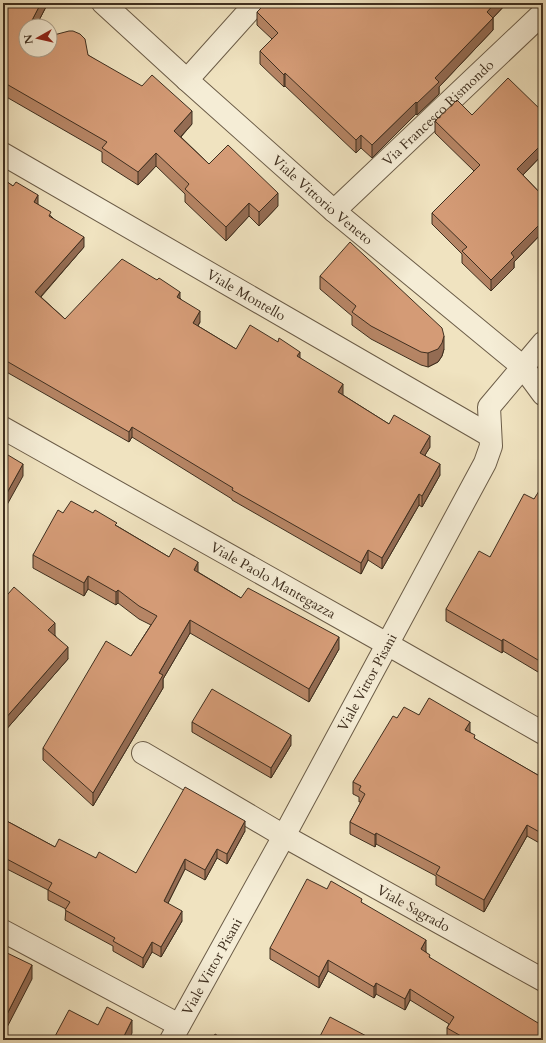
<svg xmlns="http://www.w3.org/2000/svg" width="546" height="1043" viewBox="0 0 546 1043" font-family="Cardo,serif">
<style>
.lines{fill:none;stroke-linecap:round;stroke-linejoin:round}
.street-casing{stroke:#6b5c47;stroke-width:24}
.street{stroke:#f5edd6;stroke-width:22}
.wall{fill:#b68565;stroke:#3f2f1f}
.shaded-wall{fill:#946c53;stroke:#3f2f1f}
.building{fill:#d49b76;stroke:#3f2f1f}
.labels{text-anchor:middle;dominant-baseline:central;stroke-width:3.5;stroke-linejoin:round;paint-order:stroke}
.street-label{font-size:14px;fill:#3f2f1f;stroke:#f5edd6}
</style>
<rect width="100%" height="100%" fill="#f0e3c0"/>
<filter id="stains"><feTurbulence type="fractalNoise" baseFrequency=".005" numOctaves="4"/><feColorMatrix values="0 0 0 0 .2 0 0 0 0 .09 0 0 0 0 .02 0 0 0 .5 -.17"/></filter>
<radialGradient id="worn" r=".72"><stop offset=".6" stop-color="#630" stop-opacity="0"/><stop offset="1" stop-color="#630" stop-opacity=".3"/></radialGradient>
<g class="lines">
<defs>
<g id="street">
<path id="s1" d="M103,3L187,80L334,211L523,367L543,394"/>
<path d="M187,80L256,3"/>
<path id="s2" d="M3,154L489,435"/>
<path id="s3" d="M334,211L543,13"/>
<path id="s4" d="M3,428L387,644L543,733"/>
<path id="s5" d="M143,753L284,836L543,980"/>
<path d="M3,931L179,1025"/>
<path id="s6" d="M171,1040L284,836L485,463L491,446L489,407L543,343"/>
</g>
</defs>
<use href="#street" class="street-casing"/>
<use href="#street" class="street"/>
</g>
<path class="wall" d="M3,3H48L36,26H26V50L88,55L192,124L181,137L209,164L278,206L259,226L249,216L226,241L185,202V194L156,166L138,185L102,162V152L3,95Z
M266,3H507L493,18V30L439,87V94L417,115L416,114L372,158L361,148L356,153L285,86L284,87L260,64V51L272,39L257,25V12Z
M543,112V154L523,175L543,196V232L514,262V268L491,291L462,263V254L432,224V213L474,171L435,133V121L472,115Z
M3,179L38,204L84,247L41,297L65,319L180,298L200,322L198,326L236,349L300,358L343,395L389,424L430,447L425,455L440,475L422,507L419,505L382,569L368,560L361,574L232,500V499L132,437L129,442L3,370Z
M320,276L444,349L442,356L438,362L428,367L421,365L371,339L352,325V316L320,289Z
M543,493V675L503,651L502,653L446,621V609L490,557L534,499Z
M63,513L117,526L169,557L198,572L241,598L339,649L309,702L190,633L163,679V688L93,806L43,760V748L131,656L151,625L139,619L118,603L116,605L88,589L84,596L33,568V555Z
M3,600L55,635L68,659L4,732H3Z
M419,715L470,732L475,739L543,778V845L527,836L484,912L436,885V876L376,844L375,847L350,834V822L361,802H359V797L353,794V782L397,718Z
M192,722L291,745L271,778L192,732Z
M3,819L55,847L96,858L136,873L245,831L227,864L217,858L205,880L185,869L168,903L182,921L161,957L152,952L143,968L113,951V946L65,920L66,909L48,900V890L3,867Z
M327,889L362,903L426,951V952L430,958L543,1040H450L447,1039V1028L449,1024L410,1000L405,1010L376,994L374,998L328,971L319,988L270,959V948Z"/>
<path class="shaded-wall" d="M41,3H48L36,26H29Z
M495,3H507L487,24V12Z
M493,18V30L439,87V94L417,115V103L435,78Z
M26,31V45L20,43Z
M285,73V86L284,87V75Z
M416,102V114L372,158V145Z
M192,111V124L174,144V131Z
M361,135V148L356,153V140Z
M543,143V154L517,181V169Z
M156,153V166L138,185V172Z
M278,193V206L259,226V212Z
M38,195V206L34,202Z
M249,203V216L226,241V227Z
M543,221V232L514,262V268L491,291V280L511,253Z
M84,237V247L35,303V292Z
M180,292V302L177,297Z
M200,311V322L193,333V323Z
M444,336V349L442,356L438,362L428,367V353Z
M300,352V362L297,356Z
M343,384V395L338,392Z
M132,427V437L129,442V432Z
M430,436V447L420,463V453Z
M23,464V476L3,512V500Z
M440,464V475L422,507V496Z
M419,494V505L382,569V558Z
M368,550V560L361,574V563Z
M198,562V575L194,570Z
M88,576V589L84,596V583Z
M118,590V603L116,605V592Z
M190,620V633L163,679V688L93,806V793L159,673Z
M55,623V635L48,642V630Z
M339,637V649L309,702V689Z
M503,639V651L502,653V641Z
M68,647V659L4,732V720Z
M470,722V733L465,730Z
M291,735V745L271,778V768Z
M245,821V831L227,864V854Z
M527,825V836L484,912V900Z
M376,833V844L375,847V835Z
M217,849V858L205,880V870Z
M185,859V869L164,911V901Z
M182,911V921L161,957V947Z
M426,940V951L421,960V949Z
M152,942V952L143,968V958Z
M328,960V971L319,988V977Z
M32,965V979L3,1035V1022Z
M376,983V994L374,998V987Z
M410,989V1000L405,1010V999Z
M132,1020V1033L129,1040H122Z"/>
<path class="building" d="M3,3H41L29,26H26V31L20,43L26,42V50H50V36L69,31H73L80,34L85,39L88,55L142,86L152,75L192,111L174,131L209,164L228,145L278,193L259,212L249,203L226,227L185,189L189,184L156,153L138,172L102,148L107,142L3,82Z
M266,3H495L487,12L493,18L435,78L439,82L417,103L416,102L372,145L361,135L356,140L285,73L284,75L260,51L278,33L257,12Z
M508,78L543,112V143L517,169L543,196V221L511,253L514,257L491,280L462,251L467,247L432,213L480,165L435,121L457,100L472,115Z
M3,179L13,186L16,182L38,195L34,202L51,212L49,216L84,237L35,292L65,319L122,259L157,280L159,278L180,292L177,297L200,311L193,323L236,349L250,325L278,342L279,338L300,352L297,356L343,384L338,392L389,424L394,415L430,436L420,453L440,464L422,496L419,494L382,558L368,550L361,563L232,490L233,488L132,427L129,432L3,359V247L5,244L3,243Z
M350,242L442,328L444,336L442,343L438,349L428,353L421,352L371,326L352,312L356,306L320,276Z
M3,452L23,464L3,500Z
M539,491L543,493V663L503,639L502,641L446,609L479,551L490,557L524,494L534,499Z
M71,501L93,513L95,510L117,523L115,525L169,557L174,548L198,562L194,570L241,598L248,588L339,637L309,689L190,620L159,673L163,675L93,793L43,748L106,641L131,656L157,616L139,606L118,590L116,592L88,576L84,583L33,555L58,510L63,513Z
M14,587L55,623L48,630L68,647L4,720L3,719V600Z
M212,689L291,735L271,768L192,722Z
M429,698L470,722L465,730L475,735L474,738L543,778V834L527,825L484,900L436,874L440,867L376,833L375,835L350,822L365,794L359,790L361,786L353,782L393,716L397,718L404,707L419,715Z
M185,787L245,821L227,854L217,849L205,870L185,859L164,901L182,911L161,947L152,942L143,958L113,941L115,938L65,910L70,902L48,890L52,883L3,857V819L55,847L59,839L96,858L99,852L136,873Z
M307,879L327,889L331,881L362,899L361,902L426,940L421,949L430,955L429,957L543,1026V1040H468L447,1028L454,1017L410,989L405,999L376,983L374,987L328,960L319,977L270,948Z
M3,951L32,965L3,1022Z
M107,1007L132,1020L122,1040H53L69,1010L98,1025Z
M330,1017L374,1040H318Z
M215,1034L225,1040H212Z"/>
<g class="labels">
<g class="street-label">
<text stroke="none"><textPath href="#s3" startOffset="143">Via Francesco Rismondo</textPath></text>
<text stroke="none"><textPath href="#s1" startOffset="295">Viale Vittorio Veneto</textPath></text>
<text stroke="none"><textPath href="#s2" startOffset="281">Viale Montello</textPath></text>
<text stroke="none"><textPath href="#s4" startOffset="310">Viale Paolo Mantegazza</textPath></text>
<text stroke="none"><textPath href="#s6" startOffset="408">Viale Vittor Pisani</textPath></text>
<text stroke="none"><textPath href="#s5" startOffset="312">Viale Sagrado</textPath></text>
<text stroke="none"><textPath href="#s6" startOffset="84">Viale Vittor Pisani</textPath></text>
</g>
</g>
<rect width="546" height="1043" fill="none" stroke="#f0e3c0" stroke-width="16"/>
<rect x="4" y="4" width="538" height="1035" fill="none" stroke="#3f2f1f" stroke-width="2"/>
<rect x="8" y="8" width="530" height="1027" fill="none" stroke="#3f2f1f"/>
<g transform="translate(38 38) rotate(262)"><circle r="19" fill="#f5edd6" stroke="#aca18d"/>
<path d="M0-3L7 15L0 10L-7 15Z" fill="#8f2418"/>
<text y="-6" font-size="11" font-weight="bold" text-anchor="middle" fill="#3f2f1f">N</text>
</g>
<rect width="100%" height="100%" filter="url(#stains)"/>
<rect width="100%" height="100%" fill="url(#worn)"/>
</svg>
